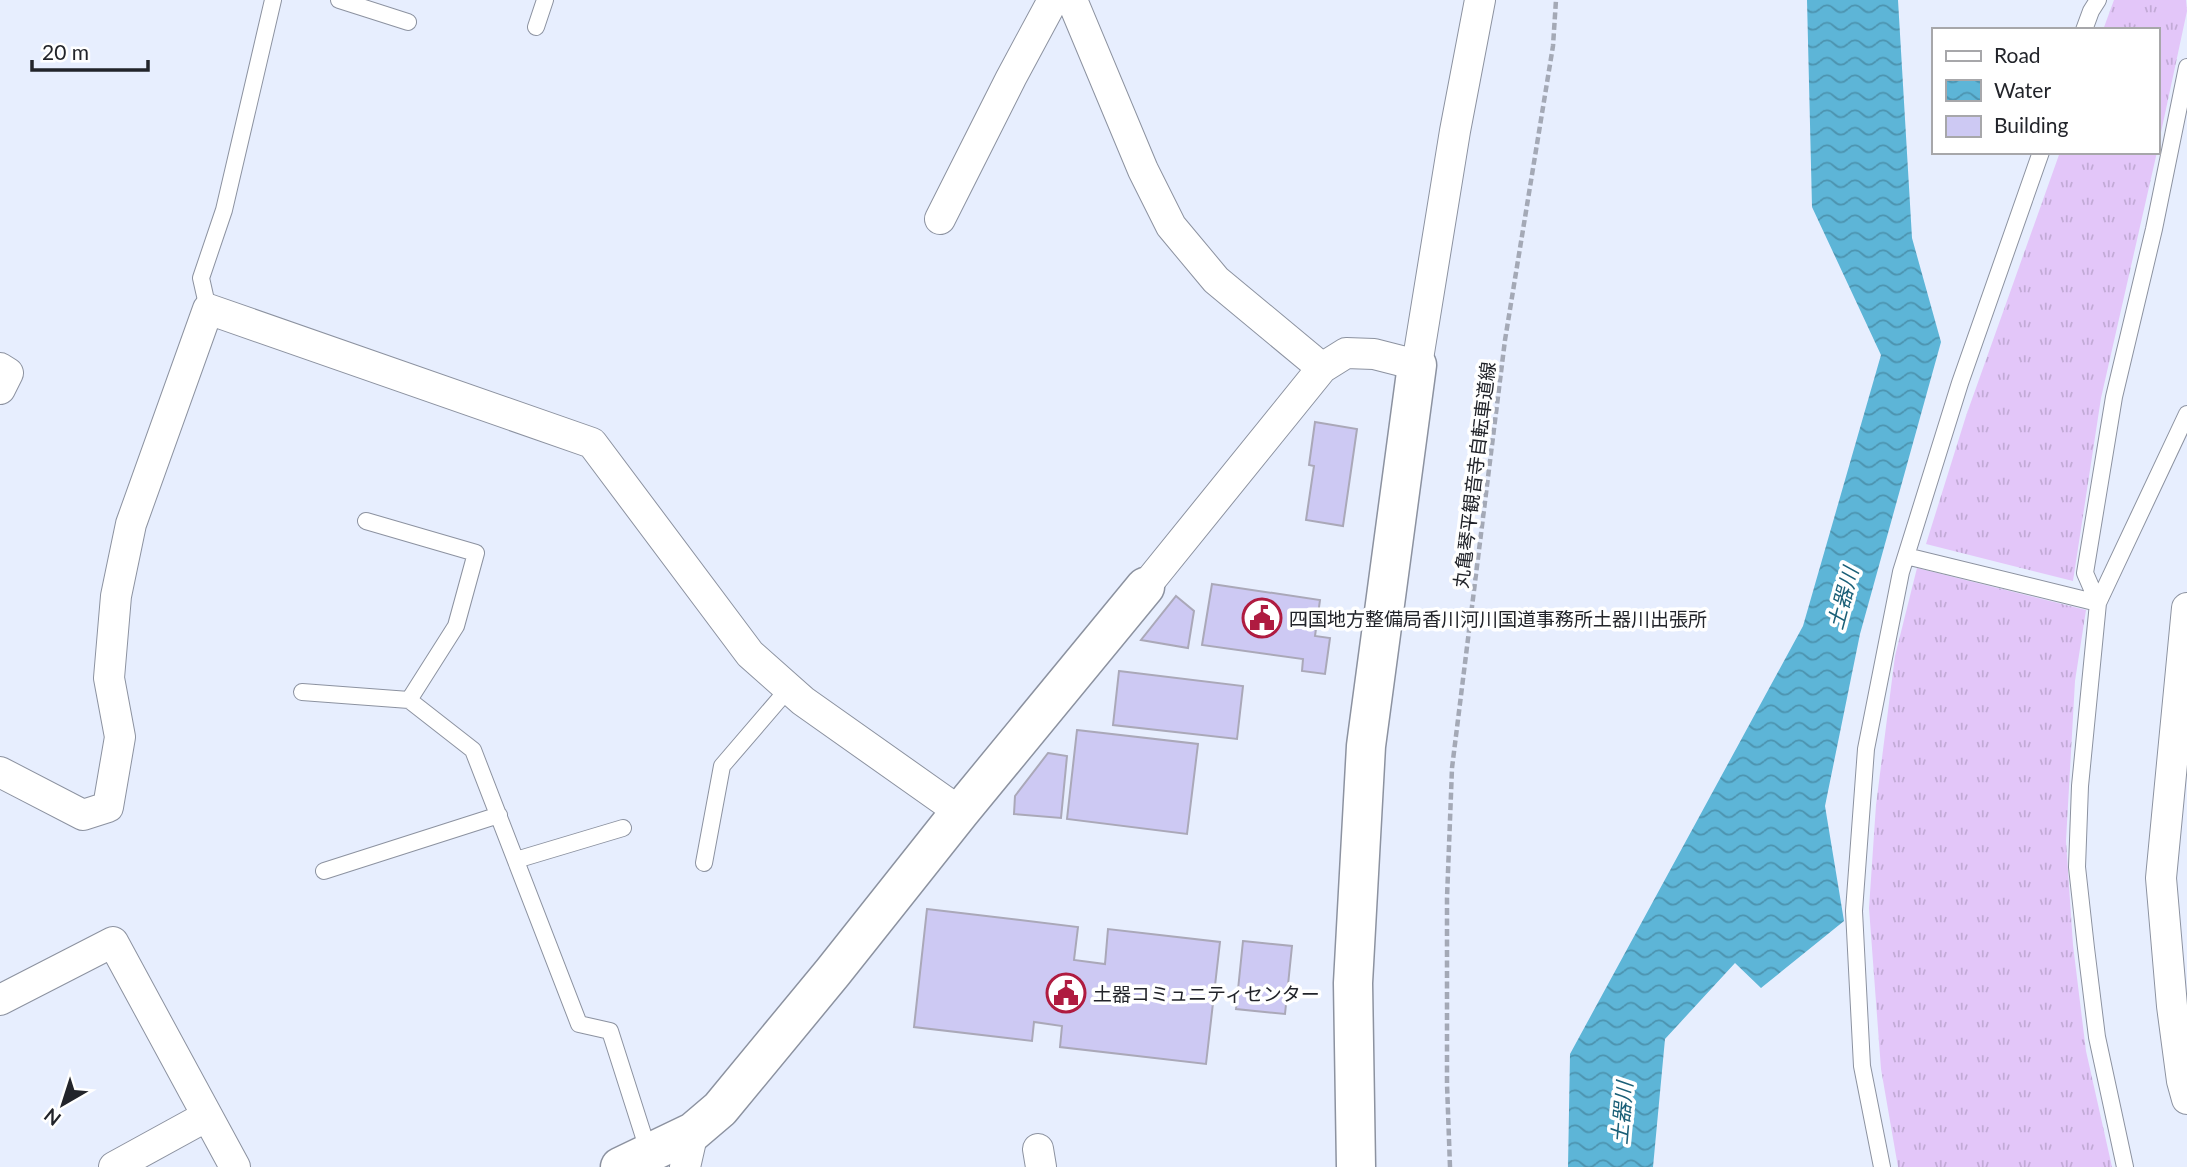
<svg xmlns="http://www.w3.org/2000/svg" width="2187" height="1167" viewBox="0 0 2187 1167" font-family="Lato,'Noto Sans JP',sans-serif">
<style>
.grass{fill:url(#grass-tufts)}
.water{fill:url(#water-waves)}
.building{fill:#cdc9f3;stroke:#aaa8b8;stroke-width:2}
.lines{fill:none;stroke-linecap:round;stroke-linejoin:round}
.service-casing{stroke:#8c92a0;stroke-width:18}
.minor-casing{stroke:#8c92a0;stroke-width:32}
.tertiary-casing{stroke:#8c92a0;stroke-width:41}
.path{stroke:#a4a9b6;stroke-width:4.5;stroke-dasharray:7 3.5;stroke-linecap:butt}
.service{stroke:#fff;stroke-width:16}
.minor{stroke:#fff;stroke-width:30}
.tertiary{stroke:#fff;stroke-width:38}
.labels{text-anchor:middle;dominant-baseline:central;stroke-width:7;stroke-linejoin:round;paint-order:stroke}
.street-label{font-size:19px;fill:#22242a;stroke:#fff}
.poi-label{font-size:19px;fill:#22242a;stroke:#fff;text-anchor:start}
.water-label{font-size:21px;font-style:italic;fill:#1a5f77;stroke:#fff}
</style>
<defs>
<pattern id="grass-tufts" width="24" height="20" patternUnits="userSpaceOnUse" patternTransform="scale(1.75)"><rect width="24" height="20" fill="#e3c6f9"/><path d="M3 7l-1-3M5 7V3M7 7l1-3M15 17l-1-3M17 17v-4M19 17l1-3" fill="none" stroke="#c2aad6"/></pattern>
<pattern id="water-waves" width="16" height="10" patternUnits="userSpaceOnUse" patternTransform="scale(1.75)"><rect width="16" height="10" fill="#5db5d7"/><path d="M0 5q4-4 8 0t8 0" fill="none" stroke="#4c93af"/></pattern>
</defs>
<rect width="100%" height="100%" fill="#e7eefe"/>
<path class="grass" d="M2114,0H2186L2187,11L2157,151V30H2103Z
M2060,152H2157L2101,398L2073,581L1926,544L1966,416Z
M1917,568L2086,610L2075,681L2066,841L2073,945L2086,1051L2112,1167H1898L1881,1069L1869,908L1876,805L1895,656Z"/>
<path class="water" d="M1807,0H1898L1912,238L1941,342L1860,634L1825,806L1844,921L1761,988L1735,963L1665,1039L1653,1167H1568L1570,1054L1803,626L1881,355L1812,207Z"/>
<path class="building" d="M1315,422L1357,429L1343,526L1306,520L1314,466L1309,465Z
M1212,584L1320,600L1315,636L1330,638L1325,674L1302,671L1303,659L1202,645Z
M1176,596L1194,611L1188,648L1141,640Z
M1119,671L1243,686L1237,739L1113,725Z
M1077,730L1198,744L1187,834L1067,819Z
M1048,753L1067,756L1061,818L1014,814L1015,796Z
M927,909L1078,927L1074,960L1105,964L1108,929L1220,942L1206,1064L1060,1047L1062,1026L1034,1022L1032,1041L914,1027Z
M1243,941L1292,946L1285,1014L1236,1009Z"/>
<g class="lines">
<defs>
<path id="service" d="M339,0L408,22
M536,27L545,0
M2084,30L2091,11L2098,0
M208,309L201,278L224,210L273,0
M366,521L476,553L456,626L409,700L473,750L579,1024L610,1031L649,1153
M1906,556L2098,603
M2098,603L2085,573L2114,397L2154,229L2187,67
M302,692L409,700
M516,860L623,828
M704,863L722,766L789,688
M324,871L499,815
M1882,1167L1862,1066L1854,911L1866,749L1901,572L1960,383L2041,152
M2125,1167L2097,1037L2086,948L2077,867L2080,786L2098,603L2187,414"/>
<path id="minor" d="M1072,0L1143,170L1171,226L1216,280L1322,368
M940,219L1011,78L1053,0
M0,368L8,373L0,389
M1145,587L1322,368L1346,353L1374,354L1417,365L1455,131L1480,0
M2187,608L2161,878L2172,1006L2182,1081L2187,1099
M0,772L83,815L108,807L120,737L109,678L116,596L131,524L208,309L592,443L750,654L803,701L960,812
M0,1000L113,942L235,1167
M1038,1149L1041,1167
M114,1167L207,1116
M685,1167L693,1132"/>
<path id="tertiary" d="M620,1167L693,1132L720,1109L833,972L960,812L1145,587
M1356,1167L1353,983L1366,746L1417,365"/>
</defs>
<use href="#service" class="service-casing"/>
<use href="#minor" class="minor-casing"/>
<use href="#tertiary" class="tertiary-casing"/>
<path class="path" d="M1450,1167L1447,1084V898L1452,768L1505,340L1553,46L1556,0"/>
<use href="#service" class="service"/>
<use href="#minor" class="minor"/>
<use href="#tertiary" class="tertiary"/>
</g>
<defs>
<symbol id="civic-ring" viewBox="-11 -11 22 22"><circle r="9.5" fill="#fff" stroke="#af1b40" stroke-width="1.5"/><path d="M-.6-6.5H3V-4.5H.6V-3L4-1V1h2V6H-6V1h2V-1L-.6-3ZM-1.2 2.5V6h2.4V2.5Z" fill="#af1b40"/></symbol>
</defs>
<g fill-rule="evenodd">
<use href="#civic-ring" x="1240" y="596" width="44" height="44"/>
<use href="#civic-ring" x="1044" y="971" width="44" height="44"/>
</g>
<g class="labels">
<g class="street-label">
<text transform="translate(1474 475) rotate(-83)">丸亀琴平観音寺自転車道線</text>
</g>
<g class="poi-label">
<text x="1289" y="618">四国地方整備局香川河川国道事務所土器川出張所</text>
<text x="1093" y="993">土器コミュニティセンター</text>
</g>
<g class="water-label">
<text transform="translate(1842 598) rotate(-75)">土器川</text>
<text transform="translate(1621 1113) rotate(-85)">土器川</text>
</g>
</g>
<rect x="1932" y="28" width="228" height="126" fill="#ffffff" stroke="#a7a7aa" stroke-width="2"/>
<rect x="1946" y="51" width="35" height="10" fill="#ffffff" stroke="#a7a7aa" stroke-width="2"/>
<text x="1994" y="63" font-size="21" fill="#22242a">Road</text>
<rect x="1946" y="80" width="35" height="21" fill="url(#water-waves)" stroke="#a7a7aa" stroke-width="2"/>
<text x="1994" y="98" font-size="21" fill="#22242a">Water</text>
<rect x="1946" y="116" width="35" height="21" fill="#cdc9f3" stroke="#a7a7aa" stroke-width="2"/>
<text x="1994" y="133" font-size="21" fill="#22242a">Building</text>
<g transform="translate(63 1104) rotate(219)" stroke="#ffffff" stroke-width="5" paint-order="stroke">
<path d="M0-5L12 26L0 18L-12 26Z" fill="#22242a"/>
<text y="-10" font-size="19" font-weight="bold" text-anchor="middle" fill="#22242a">N</text>
</g>
<path d="M32 60v10h116v-10" fill="none" stroke="#22242a" stroke-width="3.5"/>
<text x="42" y="60" font-size="21" fill="#22242a" stroke="#ffffff" stroke-width="5" paint-order="stroke">20 m</text>
</svg>
